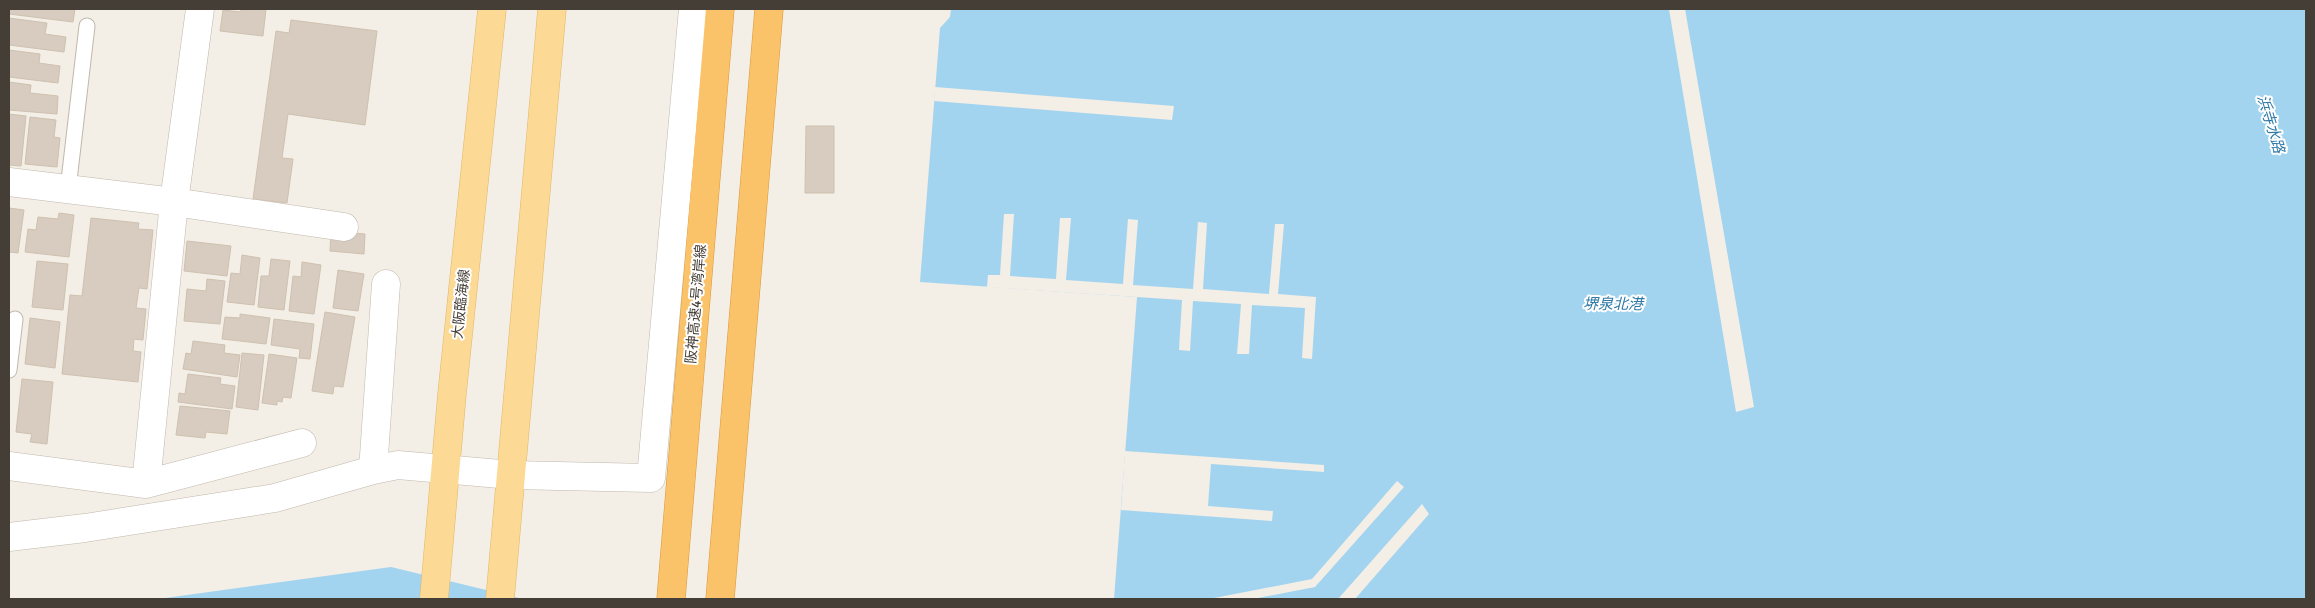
<svg xmlns="http://www.w3.org/2000/svg" width="2315" height="608" viewBox="0 0 2315 608" font-family="Signika,'Noto Sans JP',sans-serif">
<style>
.water{fill:#a3d4ef}
.pier{fill:#f3eee6}
.building{fill:#d7ccbf;stroke:#cfc1af}
.lines{fill:none;stroke-linecap:round;stroke-linejoin:round}
.lane-casing{stroke:#c1b8ac;stroke-width:17}
.street-casing{stroke:#c1b8ac;stroke-width:29}
.primary-casing{stroke:#e1b666;stroke-width:29}
.highway-casing{stroke:#da9739;stroke-width:29}
.lane{stroke:#fff;stroke-width:15}
.street{stroke:#fff;stroke-width:28}
.primary{stroke:#fcda96;stroke-width:28}
.highway{stroke:#fbc369;stroke-width:28}
.labels{text-anchor:middle;dominant-baseline:central;stroke-width:4;stroke-linejoin:round;paint-order:stroke}
.street-label{font-size:14px;fill:#453e36;stroke:#fff}
.water-label{font-size:15px;font-style:italic;fill:#2f7aa7;stroke:#fff}
</style>
<rect width="100%" height="100%" fill="#f3eee6"/>
<path class="water" d="M951,9H2306V599H1114L1137,297L920,282L940,28L950,17Z
M391,567L523,599H158Z"/>
<path class="pier" d="M1669,9H1685L1754,407L1736,412Z
M935,87L1174,106L1172,120L934,101Z
M1004,214H1014L1010,276L1056,279L1060,218H1071L1066,280L1123,284L1128,219L1138,220L1133,285L1193,289L1198,222L1207,223L1203,289L1269,294L1275,224H1284L1278,294L1316,297L1312,359L1302,358L1305,308L1252,305L1249,354H1237L1241,304L1193,301L1190,351L1179,350L1182,300L987,287L988,275H1000Z
M1125,451L1324,465V472L1211,464L1208,506L1273,511L1272,521L1121,510Z
M1397,481L1404,487L1315,587L1253,599H1209L1312,579Z
M1422,504L1429,514L1355,599H1338Z"/>
<path class="building" d="M9,9H75L73,22L9,14Z
M241,9H266L263,36L220,31L223,10L241,12Z
M9,18L47,23L45,34L66,37L64,52L9,45Z
M291,20L377,31L365,125L288,114L282,158L293,159L287,203L253,199L276,31L289,33Z
M9,50L40,54L39,63L60,66L58,83L9,77Z
M9,82L31,85L30,93L58,96L57,114L9,110Z
M9,114L26,116L21,166L9,165Z
M30,117L56,120L54,137L60,138L57,167L25,164Z
M806,126H834V193H805Z
M9,208L24,210L18,253L9,252Z
M59,213L74,215L69,257L25,252L28,229L36,230L38,217L58,219Z
M91,218L139,223L138,229L153,230L147,289L139,288L136,308L146,309L143,340L134,339L133,351L141,352L138,382L62,374L70,295L82,296Z
M331,231L365,234L364,254L330,251Z
M187,241L231,246L227,276L184,271Z
M242,255L260,258L254,305L227,302L231,273L240,274Z
M271,259L290,261L284,310L258,307L261,276H269Z
M37,261L68,264L63,310L32,307Z
M302,262L321,265L314,314L289,311L293,276L301,277Z
M338,270L364,274L358,311L333,308Z
M207,279L225,281L220,324L184,321L187,289L206,291Z
M325,312L355,317L343,387L334,386L333,394L312,391Z
M240,314L270,318L266,344L222,339L225,317L240,318Z
M30,318L60,322L55,368L25,364Z
M274,319L314,324L310,359L299,358L300,349L271,345Z
M193,341L225,345L224,353L240,355L237,377L183,369L186,353L191,354Z
M242,353L264,355L258,410L236,407Z
M269,354L297,358L291,398L283,397L282,402L277,401V405L262,403Z
M188,374L221,378L220,384L235,386L232,409L178,402L179,393L185,394Z
M22,379L53,382L47,444L30,442L32,434L16,432Z
M180,406L230,411L227,434L206,432L205,438L176,435Z"/>
<g class="lines">
<defs>
<path id="lane" d="M68,189L87,26
M9,370L15,319"/>
<path id="street" d="M9,182L174,202L344,227
M9,466L146,484L302,443
M373,470L386,284
M146,484L174,202L200,9
M9,537L85,528L275,498L373,470L398,465L511,475L651,478L693,9"/>
<path id="primary" d="M434,599L452,394L492,9
M500,599L552,9"/>
<path id="highway" d="M671,599L720,9
M720,599L769,9"/>
</defs>
<use href="#lane" class="lane-casing"/>
<use href="#street" class="street-casing"/>
<use href="#primary" class="primary-casing"/>
<use href="#highway" class="highway-casing"/>
<use href="#lane" class="lane"/>
<use href="#street" class="street"/>
<use href="#primary" class="primary"/>
<use href="#highway" class="highway"/>
</g>
<g class="labels">
<g class="street-label">
<text transform="translate(461 304) rotate(-84)">大阪臨海線</text>
<text transform="translate(696 304) rotate(-85)">阪神高速4号湾岸線</text>
</g>
<g class="water-label">
<text transform="translate(2271 124) rotate(73)">浜寺水路</text>
<text x="1613" y="304">堺泉北港</text>
</g>
</g>
<rect width="2315" height="608" fill="none" stroke="#453e36" stroke-width="20"/>
</svg>
